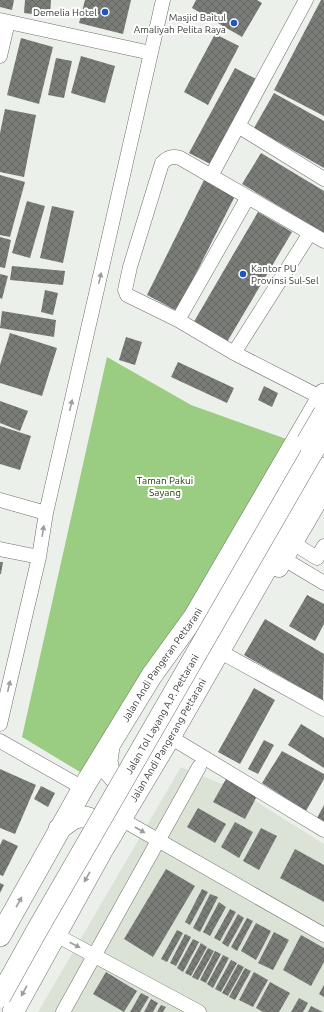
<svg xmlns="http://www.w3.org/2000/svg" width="324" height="1012" viewBox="0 0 324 1012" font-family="Ubuntu,sans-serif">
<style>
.built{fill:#dbe3d7}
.green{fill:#9acc82}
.building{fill:url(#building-cross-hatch)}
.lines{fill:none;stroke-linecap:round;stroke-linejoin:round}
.minor-casing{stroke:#6e716d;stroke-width:15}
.major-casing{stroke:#6e716d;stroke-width:19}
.highway-casing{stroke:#6e716d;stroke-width:22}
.minor{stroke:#fff;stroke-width:14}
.major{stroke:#fff;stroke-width:18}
.highway{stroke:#fff;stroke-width:21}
.highway-bridge-casing{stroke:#6e716d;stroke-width:22;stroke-linecap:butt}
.highway-bridge{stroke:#fff;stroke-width:21}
.oneway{fill:#9c9e9c}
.poi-dot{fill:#1d56c2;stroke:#fff;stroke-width:1.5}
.labels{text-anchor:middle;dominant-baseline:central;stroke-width:4;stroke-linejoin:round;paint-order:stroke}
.poi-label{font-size:10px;fill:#3a3c3a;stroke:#fff;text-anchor:end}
.park-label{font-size:10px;fill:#173801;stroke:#fff}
.street-label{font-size:10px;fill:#3a3c3a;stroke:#fff}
</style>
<defs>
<pattern id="building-cross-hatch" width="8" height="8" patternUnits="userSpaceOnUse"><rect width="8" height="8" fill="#797c77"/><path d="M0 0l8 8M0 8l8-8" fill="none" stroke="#646763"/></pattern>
</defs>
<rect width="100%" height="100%" fill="#ecf0ea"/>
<path class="built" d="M181,767L241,792L324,844V1012H38Z"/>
<path class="green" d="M107,357L191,405L289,440L90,778L22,737Z"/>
<path class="building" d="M0,0H14L12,10L0,7Z
M25,0H51L50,16L24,13Z
M85,0H131L123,34L79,23Z
M196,0H257L262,3L242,37L192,8Z
M321,0H324V116L274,90Z
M215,34L239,46L208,105L184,92Z
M21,38L53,47L39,104L7,95Z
M81,56L115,66L105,103L71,93Z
M56,58L72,61L64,98L48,95Z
M235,68L260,81L214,166L189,153Z
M274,93L324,121V168L254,128Z
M5,109L36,115L24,177L0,172V133Z
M261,153L324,191V233L242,184Z
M0,175L25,182L10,237L0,235Z
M204,180L235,196L177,311L147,295Z
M27,201L45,206L30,258L12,253Z
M52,206L74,211L63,263L40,258Z
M258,212L292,232L227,342L192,325Z
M0,237L11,240L5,268L0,267Z
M12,266L65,271L63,285L10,280Z
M0,274L8,276L2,299L0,298Z
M45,290L58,293L53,315L41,312Z
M2,311L56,320L54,337L0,328Z
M10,333L57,348L42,396L0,383V365Z
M126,337L142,342L135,365L119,360Z
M178,362L234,388L227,403L171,377Z
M264,386L278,393L272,407L258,400Z
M0,401L28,411L20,431L0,423Z
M0,426L31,436L20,470L0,464Z
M0,562H3L1,574H0Z
M307,595L324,604V624L315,641L289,626Z
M265,619L324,654L323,701L244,655Z
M254,688L275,700L240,764L218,752Z
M301,724L324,738V768L288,745Z
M264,740L274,745L258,774L248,769Z
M282,751L324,774V779L306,811L262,783Z
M0,769L36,785L15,834L0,828Z
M226,779L257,796L245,819L213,802Z
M41,786L55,793L48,807L34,799Z
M324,805V822L317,818Z
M198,808L226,824L215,843L187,827Z
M235,822L253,832L239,858L221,847Z
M261,828L277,836L259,870L243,861Z
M3,839L18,846L3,876L0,875V845Z
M295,849L324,865V902L280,878Z
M166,869L195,886L153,957L124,939Z
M0,883L4,885L0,893Z
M202,889L208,892L190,925L185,922Z
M210,894L218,897L200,932L193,928Z
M219,902L226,907L210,936L203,932Z
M230,909L236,912L220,941L214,938Z
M238,914L244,918L228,947L222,943Z
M247,918L253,921L237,951L231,947Z
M256,923L271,931L256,960L241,951Z
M177,930L183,933L167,962L161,959Z
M274,932L289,940L273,970L258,963Z
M185,934L191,937L176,966L170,963Z
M301,935L324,948V962L311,986L283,970Z
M193,939L199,942L183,972L177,968Z
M201,943L207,947L191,976L185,973Z
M208,948L214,951L198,980L192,977Z
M215,951L221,954L206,983L200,980Z
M223,955L229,958L213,988L207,984Z
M231,960L237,963L221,992L215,989Z
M238,964L244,967L228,996L222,993Z
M245,968L251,971L235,1000L229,997Z
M106,972L137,991L124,1012L93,994Z
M254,972L268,980L253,1007L239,1000Z
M270,982L290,993L279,1012H263L256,1008Z
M324,985V997L319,994Z
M141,993L149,997L140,1012H130Z
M299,998L308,1003L303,1012H291Z
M151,999L158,1003L153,1012H144Z
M161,1005L166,1007L163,1012H157Z
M311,1006L323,1012H308Z"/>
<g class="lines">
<defs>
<path id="minor" d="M0,20L151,53
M0,56L8,22
M238,126L324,179
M211,176L306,0
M178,320L248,197
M234,353L310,233
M322,398L234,353L178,320L127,295L125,290L130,267L162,163C168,157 172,156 180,158L324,241
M0,500L46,513
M293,543L317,558L324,546
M0,549L39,557
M284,559L324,583
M219,651L324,709
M0,724L39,557L46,513L163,0
M170,737L324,830
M0,741L83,788
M121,819L324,935
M56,935L199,1012
M63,1012L199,767"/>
<path id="major" d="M279,568L324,491"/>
<g id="highway">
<path d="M109,747L107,761L109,771L116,779L128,783L140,778"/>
<path d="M59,829C64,826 70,820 75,818C91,813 102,826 102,841"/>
<path id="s1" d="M0,936L83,788L152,675L194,617L324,394"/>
<path id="s2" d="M13,1012L103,849L170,737L324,468"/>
</g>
</defs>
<use href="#minor" class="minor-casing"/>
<use href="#major" class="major-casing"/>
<use href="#highway" class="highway-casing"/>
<use href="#minor" class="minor"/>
<use href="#major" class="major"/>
<use href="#highway" class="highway"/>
<defs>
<g id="highway-bridge">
<path d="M307,442L324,413"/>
<path id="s3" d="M0,997L36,932L324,432"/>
</g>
</defs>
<use href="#highway-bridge" class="highway-bridge-casing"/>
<use href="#highway-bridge" class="highway-bridge"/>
</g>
<defs><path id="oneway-solid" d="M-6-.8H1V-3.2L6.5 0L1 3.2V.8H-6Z"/></defs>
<g class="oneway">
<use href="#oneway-solid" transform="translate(100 278) rotate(-77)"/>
<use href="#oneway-solid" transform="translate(71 405) rotate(-77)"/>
<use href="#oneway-solid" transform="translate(43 531) rotate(-81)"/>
<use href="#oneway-solid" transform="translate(9 686) rotate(-77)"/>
<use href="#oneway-solid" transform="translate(140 830) rotate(30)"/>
<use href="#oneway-solid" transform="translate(87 877) rotate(119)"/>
<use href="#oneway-solid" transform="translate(19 902) rotate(-61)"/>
<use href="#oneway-solid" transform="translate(75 945) rotate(28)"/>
<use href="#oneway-solid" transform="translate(24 991) rotate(119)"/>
</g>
<g class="poi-dot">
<circle cx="105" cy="12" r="4"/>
<circle cx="234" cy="23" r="4"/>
<circle cx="243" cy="274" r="4"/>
</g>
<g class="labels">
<g class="poi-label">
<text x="97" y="12">Demelia Hotel</text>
<text x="226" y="17">Masjid Baitul<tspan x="226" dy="12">Amaliyah Pelita Raya</tspan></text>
<text x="251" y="268" text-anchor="start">Kantor PU<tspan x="251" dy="12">Provinsi Sul-Sel</tspan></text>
</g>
<g class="park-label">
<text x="165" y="480">Taman Pakui<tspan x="165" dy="12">Sayang</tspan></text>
</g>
<g class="street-label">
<text stroke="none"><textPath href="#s1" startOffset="316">Jalan Andi Pangeran Pettarani</textPath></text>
<text stroke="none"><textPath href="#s3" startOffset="326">Jalan Tol Layang A.P. Pettarani</textPath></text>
<text stroke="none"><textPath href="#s2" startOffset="313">Jalan Andi Pangerang Pettarani</textPath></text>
</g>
</g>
</svg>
